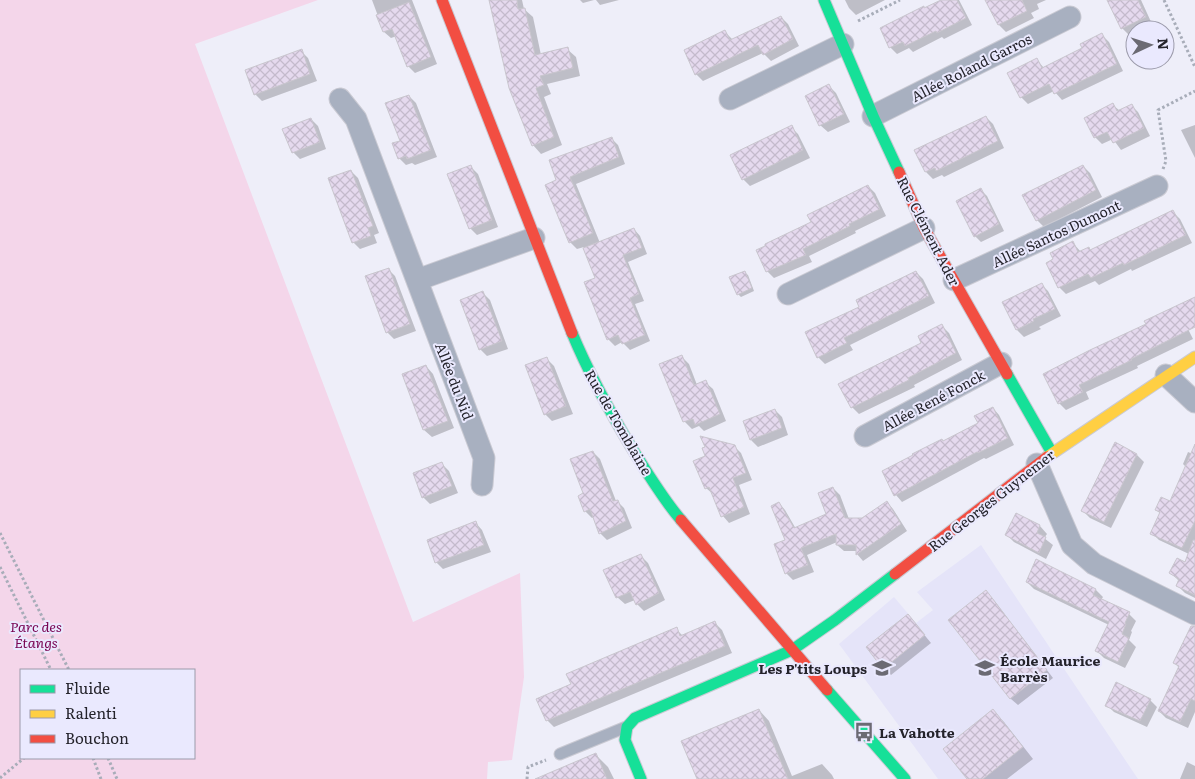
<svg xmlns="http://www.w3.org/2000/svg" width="1195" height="779" viewBox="0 0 1195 779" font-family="Literata,serif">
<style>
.built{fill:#e5e4f9}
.green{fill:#f4d6ea;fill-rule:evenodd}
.shadow{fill:#0003}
.building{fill:url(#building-cross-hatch);stroke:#c9c6ce}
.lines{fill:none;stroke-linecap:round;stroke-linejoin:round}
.lane-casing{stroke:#cacad3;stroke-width:13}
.street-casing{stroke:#cacad3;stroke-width:23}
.fast-casing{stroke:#cacad3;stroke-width:13}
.slow-casing{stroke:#cacad3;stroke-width:13}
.jam-casing{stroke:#cacad3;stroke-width:13}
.path{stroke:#a8adb9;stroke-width:3;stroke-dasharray:2.5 2.5;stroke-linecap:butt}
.lane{stroke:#a8b0c0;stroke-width:11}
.street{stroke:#a8b0c0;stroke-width:21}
.fast{stroke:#16e098;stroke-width:11}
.slow{stroke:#ffcf43;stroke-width:11}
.jam{stroke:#f24e42;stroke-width:11}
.labels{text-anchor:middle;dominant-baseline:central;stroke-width:4;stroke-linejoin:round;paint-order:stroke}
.street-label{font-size:14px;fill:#24232b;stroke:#eae9fe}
.park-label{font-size:14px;font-style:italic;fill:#780352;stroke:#eae9fe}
.poi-label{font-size:14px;font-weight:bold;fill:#24232b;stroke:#eae9fe;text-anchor:start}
</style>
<defs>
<pattern id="building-cross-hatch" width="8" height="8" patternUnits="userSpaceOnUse" patternTransform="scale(1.25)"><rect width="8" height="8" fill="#e5d9ee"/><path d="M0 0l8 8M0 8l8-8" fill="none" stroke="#c4bacc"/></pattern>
</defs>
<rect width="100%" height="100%" fill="#eeeef9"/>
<path class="built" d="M981,545L1138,779H938L839,644L894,597L916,623L933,610L917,592Z"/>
<path class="green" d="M0,0H318L195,44L413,622L520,573L524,677L512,760L488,762L487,779H0ZM21,670H194V758H21Z"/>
<path class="shadow" d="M372,0H412L437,64L415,73L408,66L397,36L391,38L384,32Z
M490,0H522L524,9L533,17L541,55L567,49L576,57L580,76L547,84L551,94L544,97L562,145L541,154L533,145Z
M580,0H594L583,3Z
M596,0H619L600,5Z
M845,0H885L856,15L849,8Z
M944,0H959L972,25L944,39L942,37L913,52L909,48L897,54L890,47L925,9Z
M990,0H1046L1037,4L1039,9L1031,13L1034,18L1006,32L999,25L988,1Z
M1108,0H1141L1152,24L1140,30H1135V32L1129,35L1122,28Z
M781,17L788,24L799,46L771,61L763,53L703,81L696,74L725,32L733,40Z
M1102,35L1109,42L1123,71L1062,100L1054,91L1028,104L1021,97L1037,60L1044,68L1084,49Z
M301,51L308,58L317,81L262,101L255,94Z
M829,86L836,93L850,122L828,132L820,125L807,97Z
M409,96L416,103L437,157L415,165L412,163L406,165L399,158Z
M1113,105L1120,111L1131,105L1138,112L1150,136L1121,150L1113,139L1102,144L1095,137Z
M986,117L993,124L1004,148L944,177L942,175L933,179L926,172Z
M311,119L318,126L326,149L300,159L293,152Z
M1195,125V158L1181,130Z
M791,127L798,134L810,158L750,186L743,179Z
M611,138L618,145L625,164L576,184L600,243L634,229L640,236L647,254L628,262L644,301L635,304L650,341L630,350L622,342L615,346L608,339L596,278L584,247L577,249L570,242L558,181Z
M1083,166L1090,173L1102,197L1044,227L1037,220Z
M471,167L478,174L498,227L477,235L470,228Z
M351,171L358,178L379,233L374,235L377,243L360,249L353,242Z
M868,186L875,193L886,216L855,231L856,233L809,256L812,262L774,278L767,271L812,223Z
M981,190L987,196L1004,231L981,242L975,236Z
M1173,212L1180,219L1192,243L1132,271L1131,269L1099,285L1095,281L1066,294L1059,287L1048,264L1073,243L1081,252L1090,251Z
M388,269L395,276L416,331L394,339L387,332Z
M744,272L748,275L754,291L741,297L738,294Z
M916,272L923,279L935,303L850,345L853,350L825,364L818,357L861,307Z
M1041,284L1048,291L1061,316L1039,327L1041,329L1024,337L1017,330Z
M483,293L490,300L508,349L487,356L480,349Z
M1181,315L1193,339L1137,366L1138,368L1086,392L1089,399L1066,410L1059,403L1045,374L1147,325Z
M942,326L949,333L962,360L914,385L915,387L859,414L852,407Z
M682,357L689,364L697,385L705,382L713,389L726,421L704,431L699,426L692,429L685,422Z
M547,359L554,366L573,414L552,421L545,414Z
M426,366L433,374L454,428L432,437L424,430L404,374Z
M993,408L999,415L1014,445L986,459L984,458L902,502L896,495L943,442L979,423Z
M775,410L782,417L788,435L758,447L751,440Z
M734,446L741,453L752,480L739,485L750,514L729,523L723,516L714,495L706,488Z
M593,452L600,459L616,501H617L624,508L632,528L607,540L600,533L594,517L592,518L585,511Z
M1188,452L1195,455V542L1189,554L1159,540L1152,533L1161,514L1156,510L1171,502L1186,467L1183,464Z
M1137,455L1144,462L1111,528L1090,518L1083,511Z
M442,464L449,471L458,493L430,504L423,497Z
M833,488L840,495L849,519H862L887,502L893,509L907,531L863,561L857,554V551H844L837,545V542L807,555L814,572L793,580L786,573V541L779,503L785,510L796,529L828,515Z
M1017,515L1040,526L1047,534L1044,538L1053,545L1046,559L1014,542L1007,535Z
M475,522L482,530L491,552L443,569L436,562Z
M641,556L648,563L665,600L644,611L637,604L635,600L625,604L617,597Z
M1195,569V598L1185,593L1178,586L1179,581L1171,573Z
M1027,582L1096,590L1103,597L1101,600L1129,614L1136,621L1131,631L1132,632L1129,640L1136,647L1125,668L1104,658L1097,651L1109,625L1034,589Z
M986,592L993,599L1053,678L1018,705L1011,699L950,620Z
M908,615L931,643L891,675L884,668Z
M715,623L722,630L732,653L554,727L547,720L572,685L676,629L683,636Z
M1195,645V712L1188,728L1166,718L1159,711L1179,668L1175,663Z
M1150,700L1157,707L1147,727L1114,712L1107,705Z
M759,710L769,721L792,776L822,764L832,775L834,779H698Z
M993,711L1004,722L1033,759L1007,779H969Z
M596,755L608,767L614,779H539Z
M1187,762L1195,766V779H1180Z"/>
<path class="building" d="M489,0H517L518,9L525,8L535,55L568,47L573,68L540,76L544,85L536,88L554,137L532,146L509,88Z
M941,0H957L966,18L937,33L936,31L905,46L903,42L889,48L880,28L924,6V8Z
M985,0H1022L1027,11L998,25Z
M1107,0H1138L1146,17L1121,29Z
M409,2L431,57L407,67L392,29L383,32L376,15Z
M781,16L793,39L763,55L758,45L695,75L684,50L725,30L730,40Z
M1102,33L1117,64L1054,94L1049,84L1020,98L1007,73L1037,58L1042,68L1082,48L1080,44Z
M302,49L310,74L254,95L245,70Z
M829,84L844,114L819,126L805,96Z
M409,95L431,150L407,159L406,156L398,159L392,143L400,141L385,103Z
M1113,103L1117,111L1132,104L1144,128L1113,143L1107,132L1094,138L1084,118Z
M986,116L998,141L936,171L935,168L925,172L914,150Z
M311,118L320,142L292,153L282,129Z
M792,125L803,150L742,180L730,155Z
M612,137L619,157L570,177L593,233L569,243L545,185L556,180L549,160Z
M471,165L492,220L469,229L447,174Z
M1083,165L1096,190L1036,221L1022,195Z
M351,170L373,226L368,228L371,236L352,243L328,178Z
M868,185L880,209L849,224L850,226L803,249L806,255L766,272L756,250L765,246V244L811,222L807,215Z
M981,188L999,224L974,237L956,201Z
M1173,210L1186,235L1124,265L1123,263L1091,278L1088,274L1058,288L1046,263L1053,259L1050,253L1073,241L1078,252L1089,247L1090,250Z
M634,228L642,248L623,255L639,294L630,298L645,335L622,344L618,335L607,340L584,282L595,278L583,248Z
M389,268L410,324L386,333L365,276Z
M745,271L752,288L737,295L729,277Z
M916,271L929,296L844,338L847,343L817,358L805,332L859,307L856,300Z
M1042,283L1055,309L1033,319L1034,321L1016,330L1002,302Z
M483,291L502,341L479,350L460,300Z
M1195,297V327L1131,359L1132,360L1079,385L1083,392L1058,404L1043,374L1090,350L1146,324L1144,321Z
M942,324L956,353L908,378L909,380L851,408L838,384L921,343L918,336Z
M682,355L694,385L706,380L720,414L695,425L693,419L683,422L659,364Z
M547,357L566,406L544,415L525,365Z
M426,365L448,421L423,430L402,374Z
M993,407L1008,438L978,453L977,452L894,496L882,471L913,455L912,454L942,439L943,441L978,423L974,416Z
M775,409L782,428L750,440L743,421Z
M700,436L735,445L746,473L733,478L744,507L721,517L709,487L705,489L693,461L705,456L702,448L705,447Z
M1115,442L1137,454L1104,522L1081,511Z
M1195,444V521L1182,548L1150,534L1160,512L1155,510L1161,497L1170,501Z
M593,451L613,501L618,500L626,521L599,534L590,509L584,512L578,496L583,493L570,459Z
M442,462L452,486L422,498L413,473Z
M833,487L845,518H862L887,501L901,524L856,555V545H836V534L801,548L808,565L785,574L774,544L785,540L771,506L779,502L794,528L826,514L818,493Z
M1016,513L1040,525L1037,533L1046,537L1039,553L1005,535Z
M476,521L484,545L435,563L427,540Z
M1193,540H1195V595L1176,586L1179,579L1169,573L1177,558L1185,562Z
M641,554L659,593L636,605L630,592L616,598L603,570Z
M1036,559L1096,589L1093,595L1130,612L1125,623L1126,624L1122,634L1129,638L1118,662L1095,651L1109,622L1026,582Z
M986,590L1047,670L1010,699L948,620Z
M908,614L925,635L883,669L866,647Z
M715,621L725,646L546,721L536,699L571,684L566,674L677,627L680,636Z
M1191,626H1195V701L1191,699L1180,722L1158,711L1179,666L1173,663Z
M1116,682L1151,699L1140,721L1105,706Z
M759,709L788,779H697L681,741Z
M993,709L1023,747L983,779H967L943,749Z
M596,753L607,779H535Z"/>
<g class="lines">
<defs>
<path id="lane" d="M560,754L626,727"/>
<path id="street" d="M340,99L356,119L484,458L482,485
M730,99L843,44
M873,116L1070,17
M417,280L534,238
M954,280L1157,186
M788,294L924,228
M1166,375L1195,402
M865,436L1001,363
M1037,464L1072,545L1094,564L1195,614"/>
<path id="fast" d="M824,0L873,116L899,172
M572,333C589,374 610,412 633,450C648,474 663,499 681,520
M1007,374L1052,453
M827,690L905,779
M641,779L625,740L627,727L635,718L792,650L835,620L895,574"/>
<path id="slow" d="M1047,457L1195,357"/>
<path id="jam" d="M442,0L572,333
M899,172L924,228L1007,374
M681,520L827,690
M895,574L1047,457"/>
</defs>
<use href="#lane" class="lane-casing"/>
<use href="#street" class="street-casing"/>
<use href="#fast" class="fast-casing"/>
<use href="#slow" class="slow-casing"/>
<use href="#jam" class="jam-casing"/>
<path class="path" d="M1164,0L1195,67
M858,21L900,0
M1163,169L1166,161L1158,110L1195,91
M0,533L69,670
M0,567L51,670
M93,758L101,779
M108,758L117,779
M0,778L24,758
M527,779L528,767L546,760"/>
<use href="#lane" class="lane"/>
<use href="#street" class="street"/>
<use href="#fast" class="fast"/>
<use href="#slow" class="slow"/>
<use href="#jam" class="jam"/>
</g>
<defs>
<symbol id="school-bare" viewBox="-9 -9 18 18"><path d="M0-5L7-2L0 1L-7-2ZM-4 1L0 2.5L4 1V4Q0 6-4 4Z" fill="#6b6a73" stroke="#eae9fe" stroke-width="2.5" paint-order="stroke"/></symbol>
<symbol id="bus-bare" viewBox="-9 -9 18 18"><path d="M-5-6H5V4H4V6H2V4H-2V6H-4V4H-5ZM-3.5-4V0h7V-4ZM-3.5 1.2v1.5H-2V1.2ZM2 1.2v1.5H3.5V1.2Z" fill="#6b6a73" stroke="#eae9fe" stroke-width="2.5" paint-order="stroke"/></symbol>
</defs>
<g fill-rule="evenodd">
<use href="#school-bare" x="868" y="654" width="28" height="28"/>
<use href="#school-bare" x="971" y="654" width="28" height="28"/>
<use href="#bus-bare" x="850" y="718" width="28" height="28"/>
</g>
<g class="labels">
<g class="street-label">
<text transform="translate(971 67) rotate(-27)">Allée Roland Garros</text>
<text transform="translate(929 231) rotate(63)">Rue Clément Ader</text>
<text transform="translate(1056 233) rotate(-25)">Allée Santos Dumont</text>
<text transform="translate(455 381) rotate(69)">Allée du Nid</text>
<text transform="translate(933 400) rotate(-28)">Allée René Fonck</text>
<text transform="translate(619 422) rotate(60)">Rue de Tomblaine</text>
<text transform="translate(991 500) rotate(-38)">Rue Georges Guynemer</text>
</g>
<g class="park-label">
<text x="36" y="626">Parc des<tspan x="36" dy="16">Étangs</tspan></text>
</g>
<g class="poi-label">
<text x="1000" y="660">École Maurice<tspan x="1000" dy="16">Barrès</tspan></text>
<text x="867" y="668" text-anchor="end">Les P'tits Loups</text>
<text x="879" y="732">La Vahotte</text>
</g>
</g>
<rect x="20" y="669" width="175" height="90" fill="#eae9fe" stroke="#9b9aaa"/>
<rect x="30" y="685" width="25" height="8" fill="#16e098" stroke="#9b9aaa"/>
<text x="65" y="694" font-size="15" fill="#24232b">Fluide</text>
<rect x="30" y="710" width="25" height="8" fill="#ffcf43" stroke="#9b9aaa"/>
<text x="65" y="719" font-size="15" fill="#24232b">Ralenti</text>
<rect x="30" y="735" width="25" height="8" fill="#f24e42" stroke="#9b9aaa"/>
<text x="65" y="744" font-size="15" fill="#24232b">Bouchon</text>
<g transform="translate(1150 45) rotate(86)"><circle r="24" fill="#eae9fe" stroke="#9b9aaa"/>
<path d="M0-4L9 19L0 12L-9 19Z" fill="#6b6a73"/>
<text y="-8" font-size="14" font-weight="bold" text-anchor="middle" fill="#24232b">N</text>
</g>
</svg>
